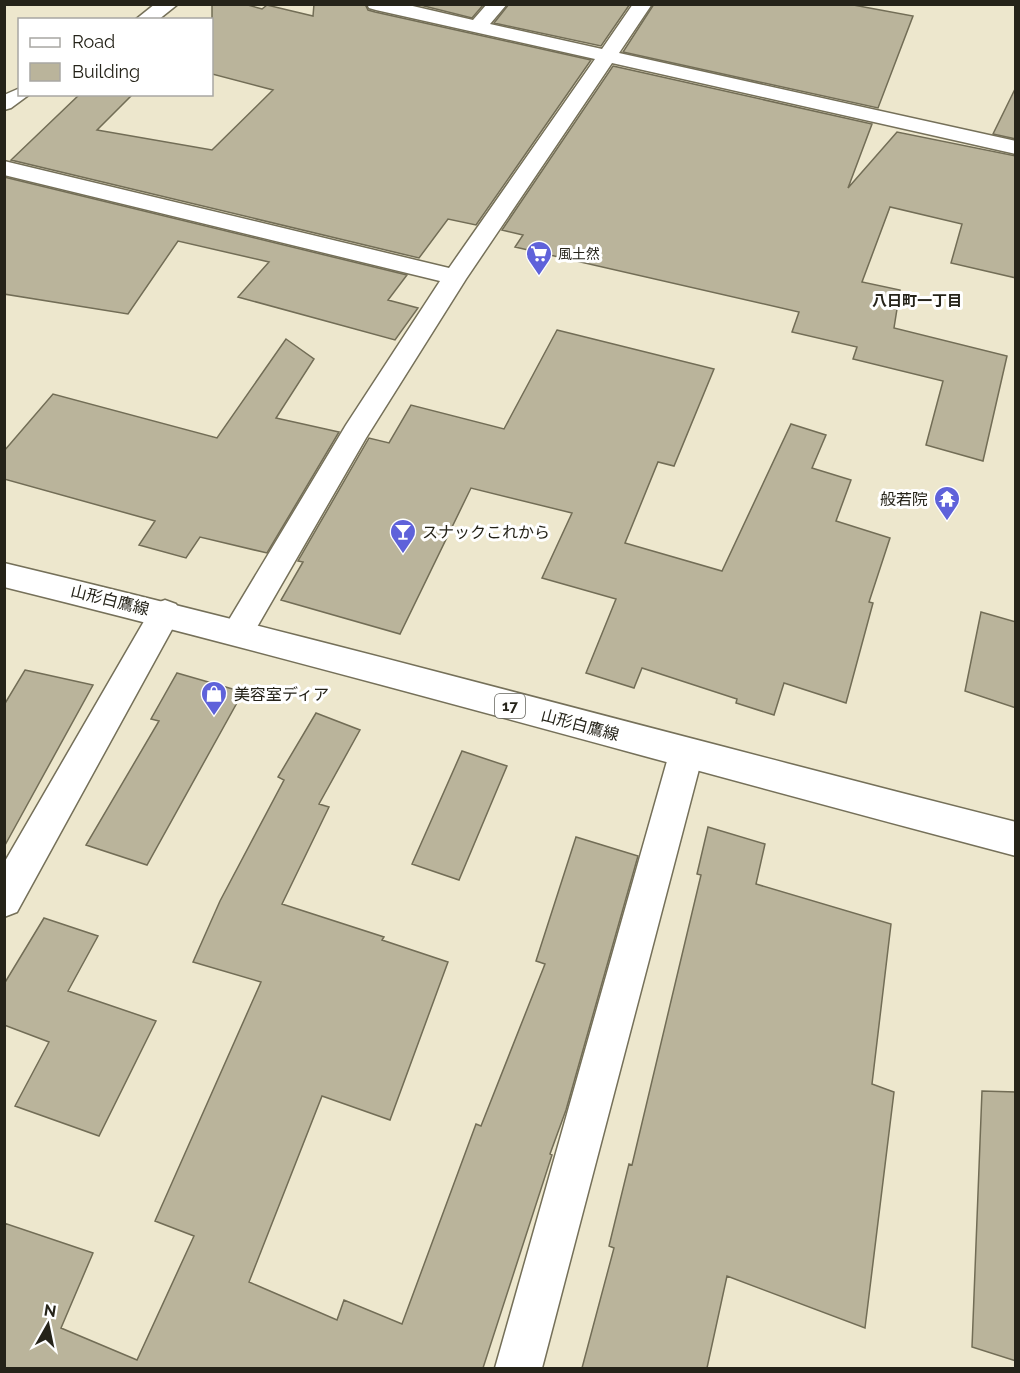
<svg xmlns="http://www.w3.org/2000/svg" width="1020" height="1373" viewBox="0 0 1020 1373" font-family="Raleway,'Noto Sans JP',sans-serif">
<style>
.building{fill:#bab49b;stroke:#726d56;stroke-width:1.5}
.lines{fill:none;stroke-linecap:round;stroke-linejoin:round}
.minor-casing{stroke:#757059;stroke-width:3}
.major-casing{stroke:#757059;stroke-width:3}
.minor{fill:#fff;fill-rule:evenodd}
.major{fill:#fff;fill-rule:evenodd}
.labels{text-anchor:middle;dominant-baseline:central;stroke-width:6;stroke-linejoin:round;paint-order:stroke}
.far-poi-label{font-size:14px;fill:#252319;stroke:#fff;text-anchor:start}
.far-neighbourhood-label{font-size:15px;font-weight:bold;fill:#252319;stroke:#fff}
.shield{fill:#fff;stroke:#66655e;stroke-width:1.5}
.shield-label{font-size:15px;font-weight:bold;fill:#252319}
.poi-label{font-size:16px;fill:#252319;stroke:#fff;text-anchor:start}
.street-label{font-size:16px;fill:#252319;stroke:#fff}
</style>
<rect width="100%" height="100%" fill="#ede7cd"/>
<path class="building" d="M212,4H244L262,9L267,5L313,16L314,4H365L368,10L375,12L591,60L476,225L448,219L419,258L11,160L80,94H133L97,130L212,150L273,90L212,74Z
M416,4H484L472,18Z
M509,4H630L601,46L494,23Z
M654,4H848L913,16L878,108L623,52Z
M613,66L872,124L848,188L897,132L1016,156V278L951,263L962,224L890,207L862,282L900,290L894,328L1007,356L983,461L926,445L943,381L853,359L857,347L792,332L799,312L515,247L523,235L502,230Z
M1016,87V139L993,134Z
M4,177L407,275L388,300L418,308L395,340L238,297L269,262L178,241L128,314L4,294Z
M557,330L714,369L674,466L658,462L625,543L722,571L791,424L826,435L812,468L851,480L836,521L890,538L869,602L873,603L846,703L784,683L774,715L736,703L737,699L642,668L634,688L586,673L616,599L542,578L572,513L471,488L400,634L281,600L303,562L298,561L369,438L389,443L411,405L504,429Z
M286,339L314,359L276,418L339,432L267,553L200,537L186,558L139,545L155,521L4,479V451L53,394L217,438Z
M981,612L1016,622V708L965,691Z
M25,670L93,685L4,847V705Z
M177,673L243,692L147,865L86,845L159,721L151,719Z
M316,713L360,730L319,804L329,807L282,904L384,937L382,940L448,962L390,1120L322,1096L249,1282L337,1320L344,1300L402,1324L476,1124L481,1126L545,964L536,961L576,837L638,856L566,1110L550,1154L552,1155L483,1368H4V1223L93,1253L61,1328L137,1360L194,1236L155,1221L261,982L193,962L220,901L284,780L278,777Z
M462,751L507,766L459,880L412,864Z
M708,827L765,844L756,884L891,924L872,1084L894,1092L865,1328L727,1276L707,1368H582L614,1248L609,1246L629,1164L632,1165L701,875L697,874Z
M44,918L98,936L68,991L156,1021L99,1136L15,1106L49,1042L4,1025V984Z
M982,1091L1016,1092V1361L972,1347Z"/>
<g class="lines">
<defs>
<path id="minor" d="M155,4H178L158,20H135Z
M367,4H404L473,20L487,4H507L490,24L602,49L633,4H652L619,53L1016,141V154L612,63L466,279L366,438L249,641L238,645L227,641L222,632L227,623L346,425L440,281L4,175V161L449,268L595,59L376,10L369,8Z
M20,88V94H30L11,108L4,110V95Z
M165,600L176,604L181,613L17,912L4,917V863L154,604Z
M686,739L698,743L703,754L542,1368H495L669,754L674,743Z"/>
<path id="major" d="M4,563C343,644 678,737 1016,822V856C678,767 343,671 4,587Z"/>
</defs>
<use href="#minor" class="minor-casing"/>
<use href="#major" class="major-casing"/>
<use href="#minor" class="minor"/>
<use href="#major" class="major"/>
</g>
<defs>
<symbol id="supermarket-pin" viewBox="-11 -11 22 30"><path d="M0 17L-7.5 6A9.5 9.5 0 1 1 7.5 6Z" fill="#5f62da" stroke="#fff"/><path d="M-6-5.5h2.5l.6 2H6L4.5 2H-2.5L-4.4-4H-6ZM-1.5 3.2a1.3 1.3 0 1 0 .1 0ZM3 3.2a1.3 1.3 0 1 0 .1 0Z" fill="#fff"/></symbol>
<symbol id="temple-pin" viewBox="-11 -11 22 30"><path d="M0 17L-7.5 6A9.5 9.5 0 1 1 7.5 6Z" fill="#5f62da" stroke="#fff"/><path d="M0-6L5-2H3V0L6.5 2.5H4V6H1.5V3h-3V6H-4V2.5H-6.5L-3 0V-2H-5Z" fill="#fff"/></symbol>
<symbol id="bar-pin" viewBox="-11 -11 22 30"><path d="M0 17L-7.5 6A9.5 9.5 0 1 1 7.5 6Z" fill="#5f62da" stroke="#fff"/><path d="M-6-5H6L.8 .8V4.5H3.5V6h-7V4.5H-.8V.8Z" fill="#fff"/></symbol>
<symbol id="shop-pin" viewBox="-11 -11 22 30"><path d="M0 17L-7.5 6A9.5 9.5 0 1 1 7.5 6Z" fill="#5f62da" stroke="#fff"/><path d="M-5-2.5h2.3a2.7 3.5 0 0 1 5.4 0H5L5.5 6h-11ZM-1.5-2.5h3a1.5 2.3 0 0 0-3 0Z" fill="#fff"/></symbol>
</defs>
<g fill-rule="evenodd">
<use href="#supermarket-pin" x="524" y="239" width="30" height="40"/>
<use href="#temple-pin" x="932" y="484" width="30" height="40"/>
<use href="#bar-pin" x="388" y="517" width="30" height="40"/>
<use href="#shop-pin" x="199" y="679" width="30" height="40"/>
</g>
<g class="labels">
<g class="far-poi-label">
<text x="558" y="254">風土然</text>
</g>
<g class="far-neighbourhood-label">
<text x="917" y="301">八日町一丁目</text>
</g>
<rect class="shield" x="495" y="694" width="30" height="24" rx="4.5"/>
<g class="shield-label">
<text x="510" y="706">17</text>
</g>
<g class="poi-label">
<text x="928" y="499" text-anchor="end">般若院</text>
<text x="422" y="532">スナックこれから</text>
<text x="234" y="694">美容室ディア</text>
</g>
<g class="street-label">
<text transform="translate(110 600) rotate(14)">山形白鷹線</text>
<text transform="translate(580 725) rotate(15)">山形白鷹線</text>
</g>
</g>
<rect width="1020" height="1373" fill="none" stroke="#252319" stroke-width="12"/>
<rect x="18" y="18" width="195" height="78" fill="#ffffff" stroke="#a8a7a3" stroke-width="1.5"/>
<rect x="30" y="38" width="30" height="9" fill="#ffffff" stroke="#a8a7a3" stroke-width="1.5"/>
<text x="72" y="48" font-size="18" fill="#252319">Road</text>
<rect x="30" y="63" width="30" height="18" fill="#bab49b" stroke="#a8a7a3" stroke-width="1.5"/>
<text x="72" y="78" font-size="18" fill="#252319">Building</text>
<g transform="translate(48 1325) rotate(9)" stroke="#ffffff" stroke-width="4.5" paint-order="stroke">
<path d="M0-4.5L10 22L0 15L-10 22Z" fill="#252319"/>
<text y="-9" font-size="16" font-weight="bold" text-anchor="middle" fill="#252319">N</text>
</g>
</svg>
